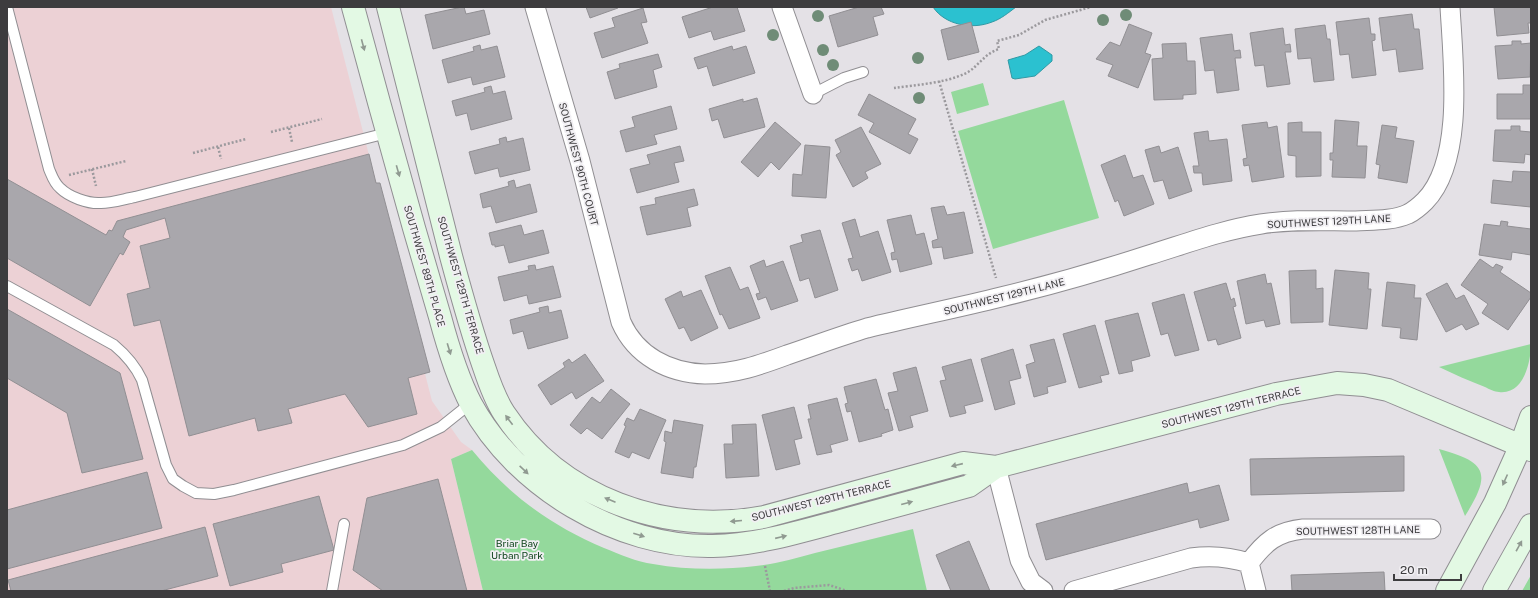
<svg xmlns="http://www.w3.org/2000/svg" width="1538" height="598" viewBox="0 0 1538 598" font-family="'Public Sans',sans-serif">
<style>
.commercial{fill:#ecd1d5}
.green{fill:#94d99c}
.water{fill:#2bc1d0;stroke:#3099a4}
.building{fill:#a9a7ac;stroke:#918f93}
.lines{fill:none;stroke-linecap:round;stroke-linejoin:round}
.lane-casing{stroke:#908e92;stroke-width:12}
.street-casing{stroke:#908e92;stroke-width:21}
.secondary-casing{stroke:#908e92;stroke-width:24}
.path{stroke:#9b999d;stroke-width:2.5;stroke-dasharray:2 2;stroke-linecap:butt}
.lane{stroke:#fff;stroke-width:10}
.street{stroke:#fff;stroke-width:19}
.secondary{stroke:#e3f9e4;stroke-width:22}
.tree{fill:#6f8c77}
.oneway{fill:#909a91}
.labels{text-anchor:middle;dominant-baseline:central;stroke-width:3.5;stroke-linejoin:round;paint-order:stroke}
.street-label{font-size:10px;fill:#3d3c3e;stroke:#f1eff3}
.park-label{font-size:10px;fill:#10461d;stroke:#f1eff3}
</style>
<rect width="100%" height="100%" fill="#e4e1e6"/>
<path class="commercial" d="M7,7H331L432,401L461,442L472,450L451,459L483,591H7Z"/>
<path class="green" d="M983,83L989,105L957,114L951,92Z
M1064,100L1099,218L993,249L958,131Z
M1531,344C1531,361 1524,395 1499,392C1495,392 1489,389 1485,387C1469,381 1454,374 1439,367Z
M1439,449C1487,462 1492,473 1465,516Z
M472,450C509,495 550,525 604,548C619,554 637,562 653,564C687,570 722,570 756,566C776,564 796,558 815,553C848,545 880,537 913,529L927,591H483L451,459Z
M1531,575V591H1522Z"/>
<path class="water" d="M933,7H1016C1008,13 1001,19 992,22C972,30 945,25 933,7Z
M1039,46L1052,55V61L1035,76L1015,79L1012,78L1008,60L1025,55Z"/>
<path class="building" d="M462,7H464L466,14L484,10L490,34L433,49L425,15Z
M586,7H618V8L590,18Z
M713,7H737L745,31L714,40L711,31L689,38L682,17Z
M859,7H881L884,14L873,17L878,35L838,47L829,16Z
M1494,7H1531V23H1528L1529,33L1497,36Z
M643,8L647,22L641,23L648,43L602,58L594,33L615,27L612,18Z
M1412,14L1414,29H1419L1423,69L1399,72L1396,49L1383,51L1379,18Z
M1369,18L1371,34H1375V40L1372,41L1376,75L1352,78L1349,54L1340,55L1336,22Z
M971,22L979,52L948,60L941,30Z
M1129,24L1152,33L1145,53L1151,55L1138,88L1108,76L1113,65L1096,59L1110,42L1120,46Z
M1325,25L1327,39H1330L1334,80L1314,82L1311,58L1298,59L1295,29Z
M1283,28L1285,45L1290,44L1291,52H1285L1290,84L1267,87L1264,65L1255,66L1250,33Z
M1232,34L1234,51L1240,50L1241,58H1235L1239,90L1217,93L1214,70L1205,71L1200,38Z
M1512,41H1521V44L1531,43L1530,77L1498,79L1495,46L1512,45Z
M1186,43L1187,61H1195L1196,94L1183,95V99L1154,100L1152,59L1163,58L1162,44Z
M480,45L481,50L497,46L505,77L473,85L471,77L448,83L442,60L474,51L473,47Z
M732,46L733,50L746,46L755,73L713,86L707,66L698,69L694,58Z
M658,54L662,67L653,70L657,87L615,99L607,72L620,68L619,64Z
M1523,85H1531V119H1497V94H1523Z
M491,86L493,94L505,91L512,119L471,130L467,113L456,116L452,101L485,92L484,88Z
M869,94L916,119L908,134L918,139L910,154L869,132L874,123L858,115Z
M757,98L765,127L724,138L718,119L712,121L709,109L743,99V102Z
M671,106L677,129L654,135L657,144L626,152L620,131L635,127L632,117Z
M1335,120L1359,122L1357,146H1367L1365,178L1332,177L1333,160H1330V153H1333Z
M775,122L801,144L779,170L771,162L758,177L741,162Z
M1267,122L1268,128L1277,126L1284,177L1252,182L1249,165L1244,166L1243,159L1247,158L1242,125Z
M1302,122V132H1321V176L1296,177V156L1288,155V123Z
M1382,125L1397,127L1395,138L1414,141L1407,183L1378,178L1380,165L1376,164Z
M1511,126H1520V131L1531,132V155L1525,154L1524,163L1493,161L1495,130H1511Z
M861,127L881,164L865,172L868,178L853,187L836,155L841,152L835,140Z
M1208,131L1209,141L1227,139L1232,181L1203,185L1202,173H1194L1193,166H1199L1194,133Z
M506,137L507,142L523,138L530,170L500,177L498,168L475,174L469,152L500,144L499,139Z
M805,145L830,147L826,198L792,196L793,174L802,175Z
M680,146L684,161L674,163L679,182L637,193L630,169L650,164L647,155Z
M1159,146L1161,153L1178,147L1192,191L1169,199L1163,180L1154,182L1145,150Z
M369,154L376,183H380L430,372L408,378L417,414L368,427L345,394L288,409L292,423L258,431L255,418L189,436L160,320L134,326L127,294L150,288L140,246L170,238L165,218L126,230L123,237L130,242L123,255L120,253L90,306L7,258V179L106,235L109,230L112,231L117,221Z
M1125,155L1133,178L1143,175L1154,204L1124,216L1118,200L1115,202L1101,165Z
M1513,171L1531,172V207L1491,203L1493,180L1512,182Z
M514,180L516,188L530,184L537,212L496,223L491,206L483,208L480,194L509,186L508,182Z
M694,189L698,205L687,208L691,226L647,235L640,207L656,204L655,198Z
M944,206L947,215L964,212L973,253L944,259L942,247L933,248L932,241L938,239L931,208Z
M911,215L916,235L924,233L932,264L900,272L897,259L892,260L891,253L895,252L887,220Z
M855,219L860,237L878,231L891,272L862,281L858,269L852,271L848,259L853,258L842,223Z
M1501,221L1508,222L1507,226L1531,229V255L1512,252L1511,260L1479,255L1484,224L1500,226Z
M521,225L524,235L543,230L549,253L509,263L504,245L495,247V245H492L489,233Z
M820,230L838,290L815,298L809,278L800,281L790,246L803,242L801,235Z
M1480,259L1493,268L1496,264L1503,267L1500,272L1531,293V297L1508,330L1482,313L1488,304L1461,285Z
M764,260L766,267L783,261L798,301L771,310L766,297L758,300L756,294L760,293L750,266Z
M535,265L536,270L553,266L561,297L529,304L527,295L504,301L498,277L529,270L528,266Z
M730,267L740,290L748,287L760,318L729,329L722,314L720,315L705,276Z
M1316,270V289L1323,288V322L1291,323L1289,271Z
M1335,270L1369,273L1368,289H1371L1367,329L1329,325Z
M1265,274L1267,284L1271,283L1280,324L1266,327L1264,320L1246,324L1237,281Z
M1387,282L1415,285L1414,298H1421L1417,340L1400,338L1401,328L1382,326Z
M1226,283L1231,300L1234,298L1236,306L1233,307L1241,338L1218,345L1216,339L1208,341L1194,292Z
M1447,283L1456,299L1464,295L1479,324L1466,330L1462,324L1446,332L1426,294Z
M701,290L718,328L691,341L684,327L679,329L665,299L681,291L683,297Z
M1184,294L1199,350L1175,356L1168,333L1161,335L1152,303Z
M548,306L549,313L561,310L568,338L528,349L523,331L513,334L510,320L540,312L539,308Z
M7,309L120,373L143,459L82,473L67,413L7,378Z
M1138,313L1150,356L1131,361L1133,371L1119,374L1105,321Z
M1095,325L1109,374L1100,376L1102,382L1079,388L1063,334Z
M1054,339L1066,382L1047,387L1048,393L1034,397L1026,365L1035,362L1030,345Z
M1013,349L1021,378L1009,381L1015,404L995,410L981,359Z
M585,354L604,381L576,399L572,392L551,405L538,385L565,367L563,363L569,359L572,363Z
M971,359L983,401L964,406L966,413L950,417L940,381L946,380L942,367Z
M916,367L928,411L910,416L913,427L899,431L888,393L898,391L893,373Z
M876,379L885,410L888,409L893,430L881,434L882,436L859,442L851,411L847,412L845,404L848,403L844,387Z
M611,389L630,404L602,439L587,428L581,434L570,425L592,397L600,403Z
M837,398L848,440L830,445L832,452L817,455L808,419H811L808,405Z
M794,407L802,438L794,440L800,464L776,470L762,415Z
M640,409L666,420L649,459L632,452L629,458L615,452L626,426L624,425L627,418L634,421Z
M674,420L703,425L696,467H694L693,478L661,473L666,442L664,441L665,431L672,433Z
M756,424L759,476L726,478L724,444H733L732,425Z
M1404,456V491L1251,495L1250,459Z
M147,472L162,528L7,569V510Z
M438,479L467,591H383L353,570L367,498Z
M1187,483L1189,493L1219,485L1229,520L1200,528L1198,519L1046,560L1036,524Z
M319,496L334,550L281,564L283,572L230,586L213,524Z
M205,527L218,576L161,591H11L8,580Z
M969,541L990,591H951L936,555Z
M1384,572L1385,591H1292L1291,575Z"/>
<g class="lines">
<defs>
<path id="lane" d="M7,7L49,169C52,176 54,183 60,188C69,197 88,204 101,203C112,203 124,199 135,197L387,133
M813,94L844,78L863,72
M7,286L114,345C126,355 135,365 142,380L166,465L173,479L183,486L196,493L214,494L234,490L403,445L441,427L471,403
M332,591L344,524"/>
<path id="street" d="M535,7L580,161L621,322C636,356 669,373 705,374C735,374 760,365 787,355C814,346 840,336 867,328C912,317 957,308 1001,297C1051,285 1100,271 1149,255C1185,244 1222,230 1261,224C1292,219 1324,221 1356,221C1373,220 1392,221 1408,214C1414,211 1420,206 1425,201C1465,160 1453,61 1450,7
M782,7L813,94
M996,467L1020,560L1031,582L1043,591
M1249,563C1265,542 1276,532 1303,529H1431
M1249,563L1256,591
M1074,591L1191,558C1211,555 1230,557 1249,563"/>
<path id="secondary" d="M353,7C373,81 393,154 414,228C423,258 431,287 440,317C448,347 457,377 471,404C516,487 618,548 713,546C755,545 796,533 837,522C881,510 925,498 969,486L996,467L1276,394L1337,383L1364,385L1388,390L1531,450
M388,7C409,90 430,173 451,256C461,293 471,330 484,367C489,382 495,399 504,413C561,499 665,535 764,517L963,463L996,467
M1447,591L1495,503L1521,445L1531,417
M1494,591L1531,525"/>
</defs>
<use href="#lane" class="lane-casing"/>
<use href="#street" class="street-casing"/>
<use href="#secondary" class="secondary-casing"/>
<path class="path" d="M939,81L996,278
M894,88C915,85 945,83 964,74C977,69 983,54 999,49L997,41L1019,35L1045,20L1091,7
M289,128L292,142
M271,132L322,119
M218,147L221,159
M193,153L246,139
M92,169L96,186
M69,175L126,161
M765,566L770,591
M784,591L794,588L829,585L847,591"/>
<use href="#lane" class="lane"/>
<use href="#street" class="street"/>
<use href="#secondary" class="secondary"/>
</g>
<g class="tree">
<circle cx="1126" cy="15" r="6"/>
<circle cx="818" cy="16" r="6"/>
<circle cx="1103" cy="20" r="6"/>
<circle cx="773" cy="35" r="6"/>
<circle cx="823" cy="50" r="6"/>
<circle cx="918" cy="58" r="6"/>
<circle cx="833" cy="65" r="6"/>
<circle cx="919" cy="98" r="6"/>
</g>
<defs><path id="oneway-solid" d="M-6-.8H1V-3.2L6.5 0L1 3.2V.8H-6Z"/></defs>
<g class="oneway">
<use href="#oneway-solid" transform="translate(363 45) rotate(75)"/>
<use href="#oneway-solid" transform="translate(398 171) rotate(74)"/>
<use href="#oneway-solid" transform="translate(449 349) rotate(73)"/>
<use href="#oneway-solid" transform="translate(509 420) rotate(-127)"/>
<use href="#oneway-solid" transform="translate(957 465) rotate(167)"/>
<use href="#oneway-solid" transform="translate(524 470) rotate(43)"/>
<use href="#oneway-solid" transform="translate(1505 480) rotate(114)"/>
<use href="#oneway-solid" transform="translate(610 500) rotate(-157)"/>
<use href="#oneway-solid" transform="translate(907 503) rotate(-15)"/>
<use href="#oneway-solid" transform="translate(736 521) rotate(175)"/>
<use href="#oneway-solid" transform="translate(639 535) rotate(18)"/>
<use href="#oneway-solid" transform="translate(781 537) rotate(-13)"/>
<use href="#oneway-solid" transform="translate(1519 546) rotate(-61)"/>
</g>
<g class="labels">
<g class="street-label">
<text transform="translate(579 164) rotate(75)">SOUTHWEST 90TH COURT</text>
<text transform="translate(1329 221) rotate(-3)">SOUTHWEST 129TH LANE</text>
<text transform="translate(425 266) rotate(74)">SOUTHWEST 89TH PLACE</text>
<text transform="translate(461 285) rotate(74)">SOUTHWEST 129TH TERRACE</text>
<text transform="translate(1004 296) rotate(-14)">SOUTHWEST 129TH LANE</text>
<text transform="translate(1231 407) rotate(-14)">SOUTHWEST 129TH TERRACE</text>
<text transform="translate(821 500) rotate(-14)">SOUTHWEST 129TH TERRACE</text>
<text transform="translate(1358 530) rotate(-1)">SOUTHWEST 128TH LANE</text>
</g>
<g class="park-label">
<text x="517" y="543">Briar Bay<tspan x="517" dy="12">Urban Park</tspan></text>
</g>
</g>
<rect width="1538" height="598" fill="none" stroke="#3d3c3e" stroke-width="16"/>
<path d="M1394 574v6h67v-6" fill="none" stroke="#3d3c3e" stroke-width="2"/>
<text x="1400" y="574" font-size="12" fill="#3d3c3e" stroke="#f1eff3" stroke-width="3" paint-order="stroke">20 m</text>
</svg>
